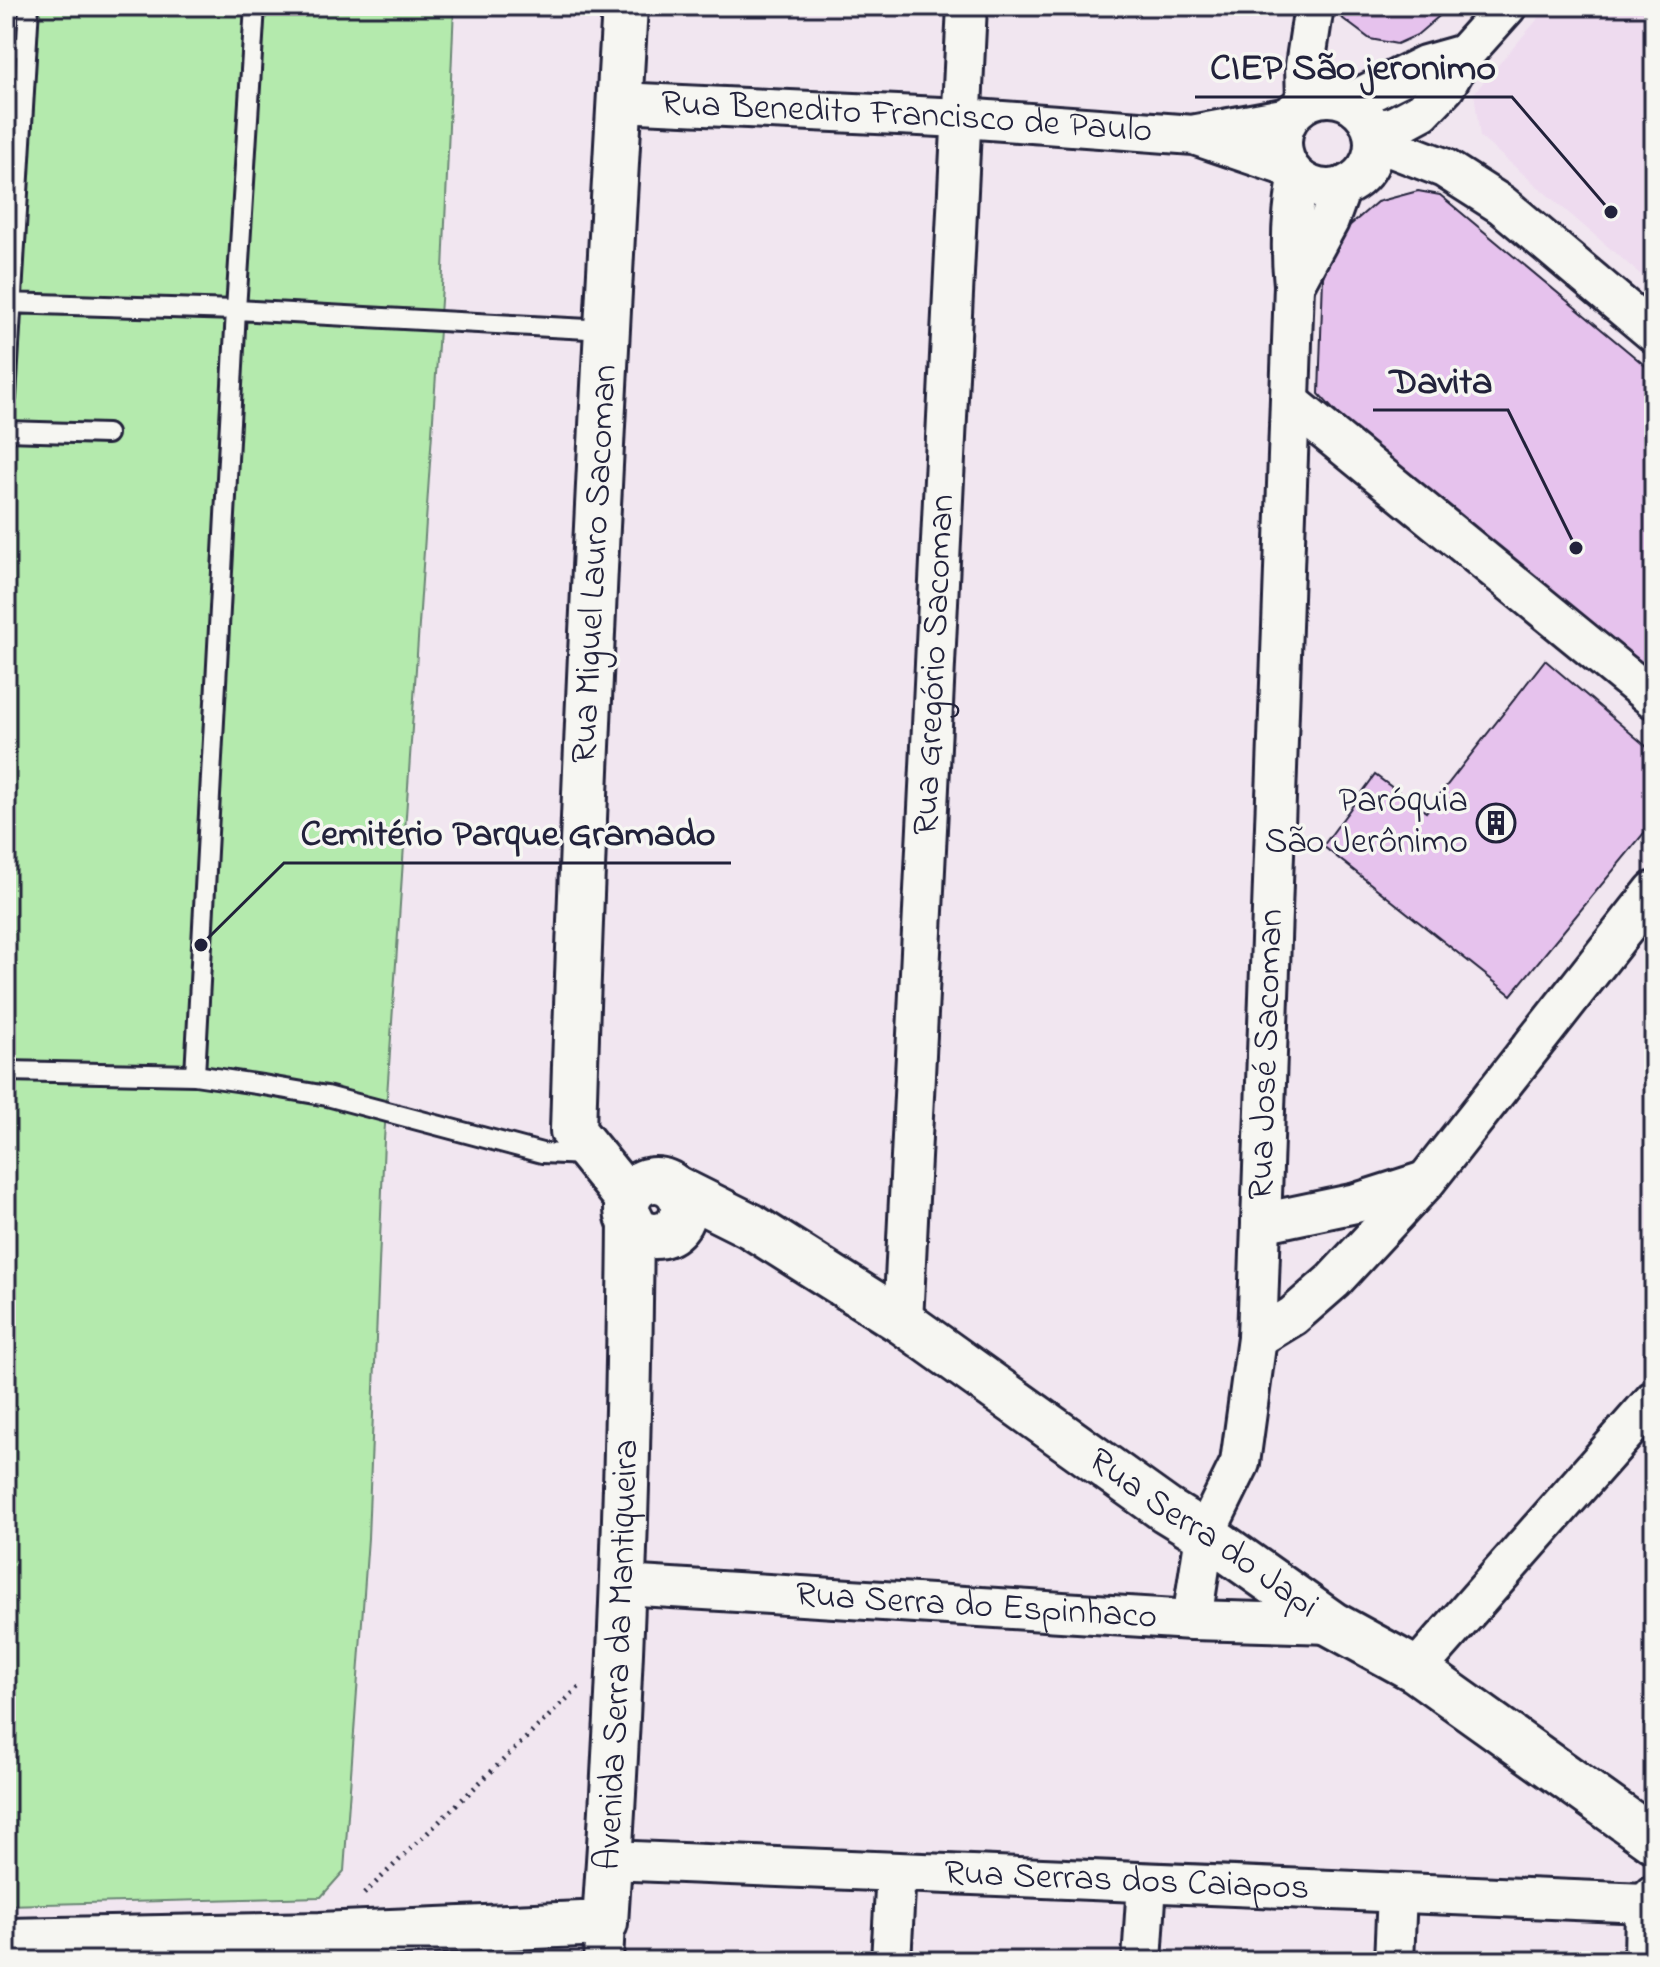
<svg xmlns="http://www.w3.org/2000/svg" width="1660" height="1967" viewBox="0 0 1660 1967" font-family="'Indie Flower',sans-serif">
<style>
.built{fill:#eedbef}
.green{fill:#b4eaad;stroke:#6b8674;stroke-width:2}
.building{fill:#e6c2ed;stroke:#22223b;stroke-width:2}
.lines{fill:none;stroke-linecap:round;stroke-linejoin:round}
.lane-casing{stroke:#22223b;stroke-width:24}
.street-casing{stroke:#22223b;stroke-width:44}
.secondary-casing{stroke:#22223b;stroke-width:50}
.path{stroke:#22223b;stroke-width:5;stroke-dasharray:2 6;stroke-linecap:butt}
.lane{stroke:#f6f6f2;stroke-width:18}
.street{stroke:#f6f6f2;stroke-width:38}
.secondary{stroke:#f6f6f2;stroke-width:44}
.labels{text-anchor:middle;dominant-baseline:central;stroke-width:7;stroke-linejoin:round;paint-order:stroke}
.street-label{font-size:36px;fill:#22223b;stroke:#f6f6f2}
.poi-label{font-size:36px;fill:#22223b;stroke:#f6f6f2;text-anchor:end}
.leader{fill:none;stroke:#22223b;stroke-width:3}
.callout-dot{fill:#22223b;stroke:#f6f6f2;stroke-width:3}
.callout-label{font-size:38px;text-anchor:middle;font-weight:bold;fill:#22223b;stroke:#f6f6f2;stroke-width:7;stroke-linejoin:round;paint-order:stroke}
</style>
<rect width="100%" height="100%" fill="#f1e6f0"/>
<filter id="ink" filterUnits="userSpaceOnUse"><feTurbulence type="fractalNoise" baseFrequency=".0125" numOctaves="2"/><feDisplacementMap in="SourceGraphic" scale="16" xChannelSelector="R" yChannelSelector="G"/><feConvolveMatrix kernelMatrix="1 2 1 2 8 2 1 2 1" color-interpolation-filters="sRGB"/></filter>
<g filter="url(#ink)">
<path class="built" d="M1549,6H1654V286L1480,137L1474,93Z"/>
<path class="green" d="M6,6H454L443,271L384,1140L368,1538L344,1871L321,1897L6,1905Z"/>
<path class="building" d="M1334,6H1451L1417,35L1397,44L1370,39L1334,12Z
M1418,191L1440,195L1654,373V679L1340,417L1319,394L1323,277L1340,234L1377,202Z
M1545,660L1654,753V819L1649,827L1511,995L1323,846L1375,775L1426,812Z"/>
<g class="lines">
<defs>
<path id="lane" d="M6,47H26
M6,303L236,310L607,330
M6,397L29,6
M6,431L107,434
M6,1071L195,1075L263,1085L327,1096L542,1153L586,1155
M195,1075L236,310L255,6"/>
<g id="street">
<circle cx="1328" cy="143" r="46"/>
<path id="s1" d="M619,102L962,118L1194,135L1288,167"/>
<path d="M1306,102L1305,66L1314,6"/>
<path d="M1350,102L1425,65L1464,54"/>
<path d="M1373,133L1396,125L1422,111L1445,87L1464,54L1507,6"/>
<path d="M1197,134L1289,117"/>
<path d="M1374,141L1444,168L1502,205L1654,333"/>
<path d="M1294,285L1329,221L1341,188"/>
<path d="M1290,402L1654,699"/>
<path d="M1261,1223L1356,1203L1425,1181"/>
<path id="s2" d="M903,1322L967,6"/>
<path d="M1257,1338L1293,1316L1333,1281L1426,1181L1654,891"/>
<path id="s3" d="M623,1585L1192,1620L1332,1624"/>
<path id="s4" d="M1192,1620L1205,1534L1240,1463L1257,1338L1294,285C1290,248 1291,216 1298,179"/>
<path d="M1416,1670L1654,1400"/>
<path id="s5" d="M609,1860L1645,1903"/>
<path d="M603,1961L605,1923"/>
<path d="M891,1961L896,1872"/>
<path d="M1142,1961L1147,1883"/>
<path d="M1394,1961L1397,1893"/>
<path d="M1644,1961L1645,1903L1654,1894"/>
</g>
<g id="secondary">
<path d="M625,6C603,381 584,756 573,1131L628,1199"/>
<circle cx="655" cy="1208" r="28"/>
<path id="s6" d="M675,1188L751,1226L903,1322L1166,1510L1205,1534L1332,1624L1416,1670L1654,1840"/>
<path id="s7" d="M6,1941L320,1935L605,1923C621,1689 629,1455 631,1220"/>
</g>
</defs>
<use href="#lane" class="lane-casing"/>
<use href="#street" class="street-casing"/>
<use href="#secondary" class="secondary-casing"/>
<path class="path" d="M364,1894L579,1687"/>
<use href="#lane" class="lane"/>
<use href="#street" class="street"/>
<use href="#secondary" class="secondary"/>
</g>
</g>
<defs>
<symbol id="building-ring" viewBox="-11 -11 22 22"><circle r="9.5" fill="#f6f6f2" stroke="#22223b" stroke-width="1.5"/><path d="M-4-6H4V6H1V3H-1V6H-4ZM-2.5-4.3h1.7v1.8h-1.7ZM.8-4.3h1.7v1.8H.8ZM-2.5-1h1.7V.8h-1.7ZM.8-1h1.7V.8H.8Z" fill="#22223b"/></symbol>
</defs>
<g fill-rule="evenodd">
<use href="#building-ring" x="1474" y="801" width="44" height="44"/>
</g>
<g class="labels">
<g class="street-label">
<text stroke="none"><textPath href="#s1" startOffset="288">Rua Benedito Francisco de Paulo</textPath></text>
<text transform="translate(596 564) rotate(-87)">Rua Miguel Lauro Sacoman</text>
<text stroke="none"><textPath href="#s2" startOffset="658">Rua Gregório Sacoman</textPath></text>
<text stroke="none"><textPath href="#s4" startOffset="576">Rua José Sacoman</textPath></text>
<text stroke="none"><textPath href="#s6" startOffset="632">Rua Serra do Japi</textPath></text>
<text stroke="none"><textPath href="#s3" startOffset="354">Rua Serra do Espinhaco</textPath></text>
<text stroke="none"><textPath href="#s7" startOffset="868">Avenida Serra da Mantiqueira</textPath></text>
<text stroke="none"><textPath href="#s5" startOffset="518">Rua Serras dos Caiapos</textPath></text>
</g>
<g class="poi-label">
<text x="1468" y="802">Paróquia<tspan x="1468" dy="41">São Jerônimo</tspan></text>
</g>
</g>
<path class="leader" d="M1611 212L1512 97H1195M1576 548L1508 410H1373M201 945L284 863H731"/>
<g class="callout-dot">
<circle cx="1611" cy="212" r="8"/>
<circle cx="1576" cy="548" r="8"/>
<circle cx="201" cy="945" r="8"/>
</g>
<g class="callout-label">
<text x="1353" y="79">CIEP São jeronimo</text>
<text x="1441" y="393">Davita</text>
<text x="508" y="845">Cemitério Parque Gramado</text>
</g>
<rect width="1660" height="1967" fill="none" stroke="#f6f6f2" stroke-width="32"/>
<rect x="16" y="16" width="1628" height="1935" fill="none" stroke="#22223b" stroke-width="3" filter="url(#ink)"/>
</svg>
